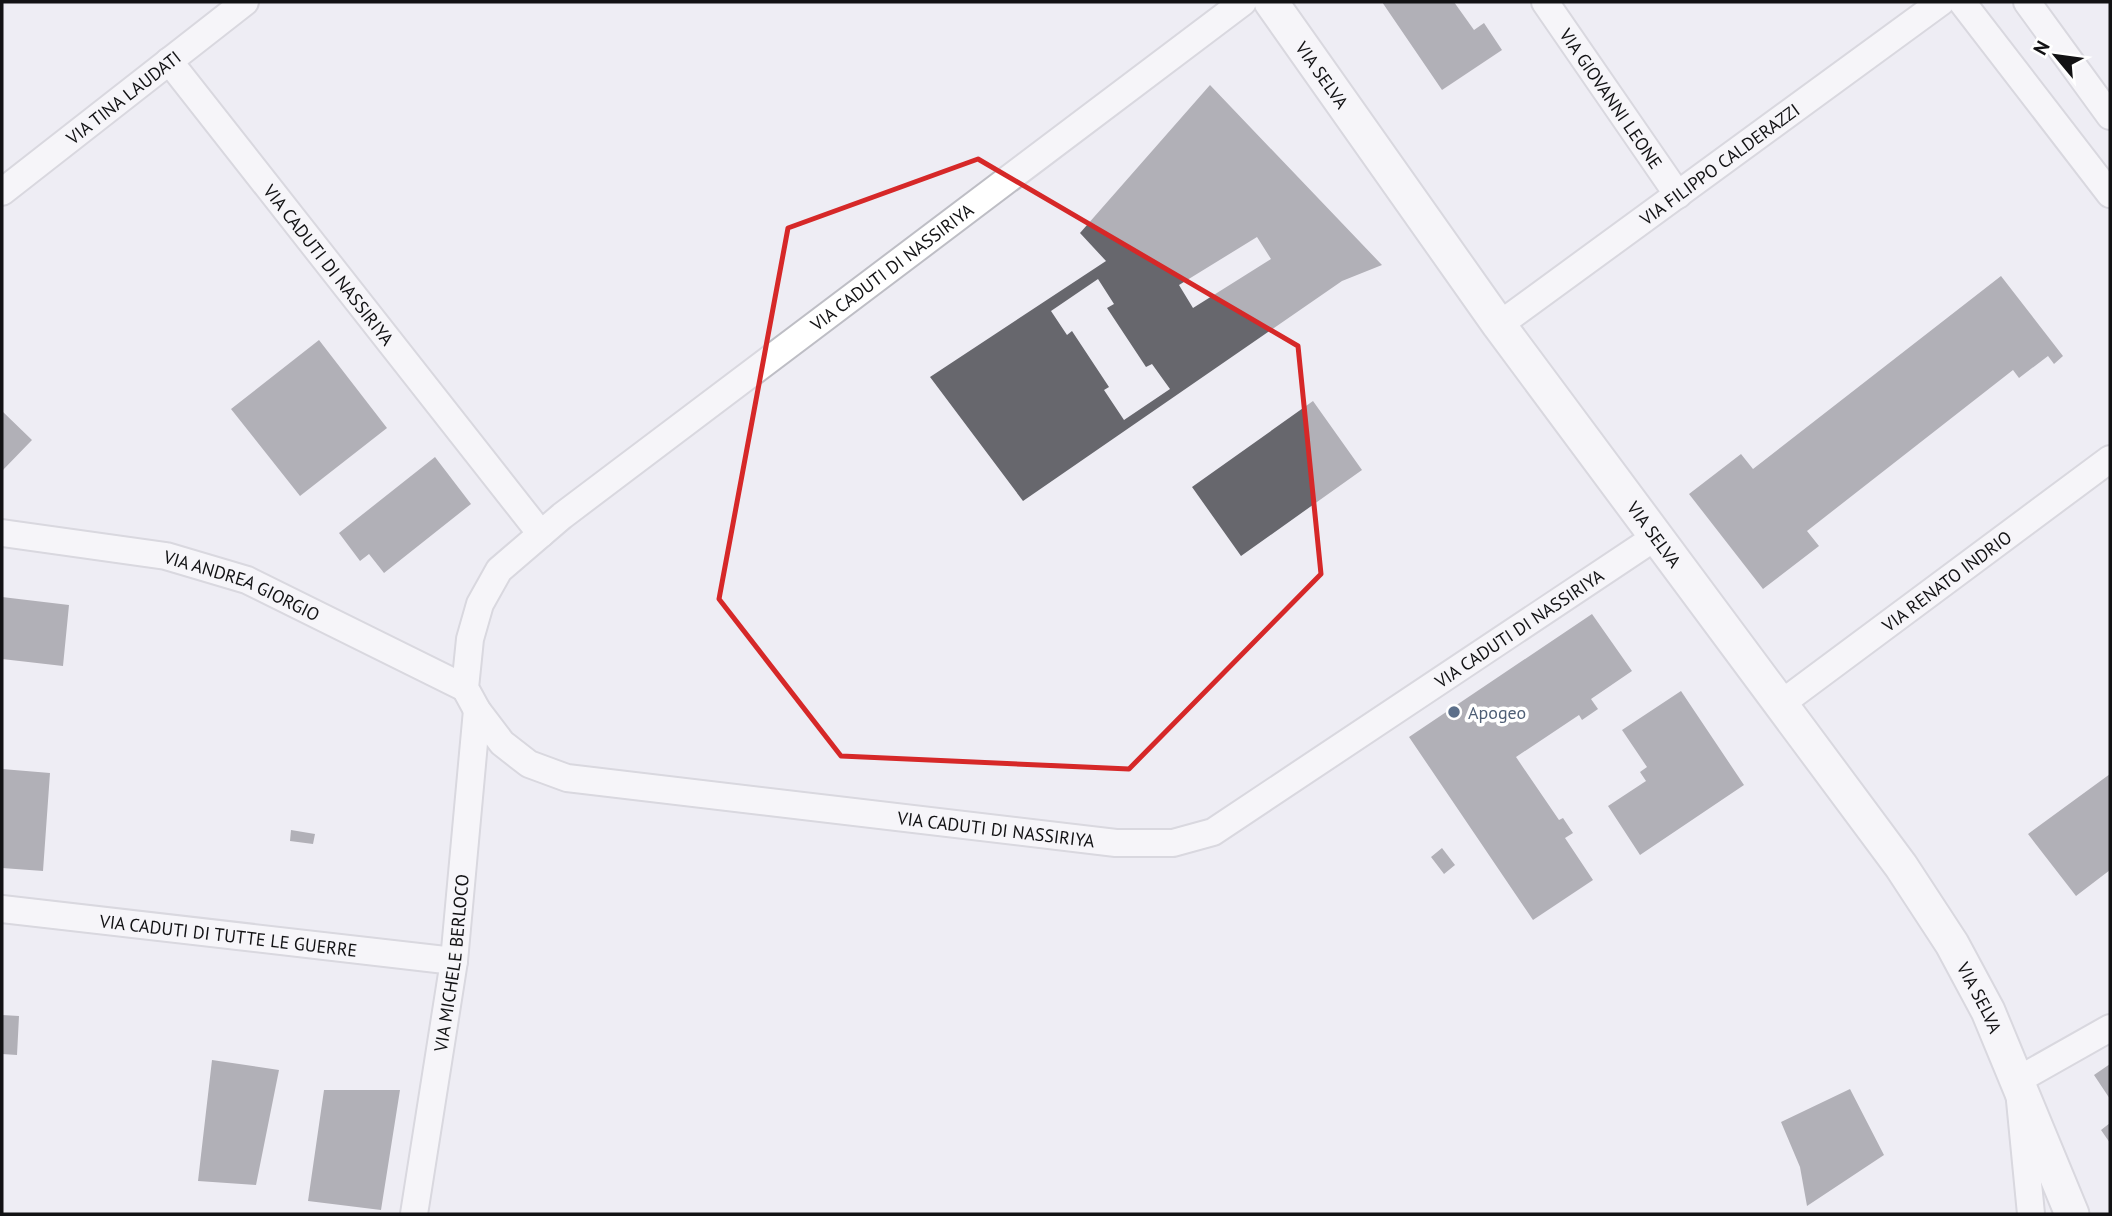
<svg xmlns="http://www.w3.org/2000/svg" width="2112" height="1216" viewBox="0 0 2112 1216" font-family="'PT Sans',sans-serif">
<style>
.building{fill:#67676d;fill-rule:evenodd}
.lines{fill:none;stroke-linecap:round;stroke-linejoin:round}
.minor-casing{stroke:#bebec5;stroke-width:30}
.tertiary-casing{stroke:#bebec5;stroke-width:37}
.minor{stroke:#fff;stroke-width:26}
.tertiary{stroke:#fff;stroke-width:33}
.marked{fill:none;stroke:#d62828;stroke-width:5;stroke-linejoin:round}
.service-dot{fill:#5c6f8a;stroke:#fff;stroke-width:2.5}
.labels{text-anchor:middle;dominant-baseline:central;stroke-width:7;stroke-linejoin:round;paint-order:stroke}
.street-label{font-size:18px;fill:#121214;stroke:#fff}
.service-label{font-size:18px;fill:#4e5e75;stroke:#fff;text-anchor:start}
</style>
<rect width="100%" height="100%" fill="#eeedf4"/>
<path class="building" d="M1382,2H1454L1474,30L1484,23L1502,50L1442,90Z
M1210,85L1382,265L1342,281L1023,501L930,377L1106,261L1080,233ZM1257,237L1271,259L1193,308L1179,285ZM1098,279L1114,304L1107,308L1146,367L1152,364L1170,389L1124,420L1104,390L1109,387L1072,331L1067,335L1051,311Z
M2001,276L2063,356L2054,364L2048,356L2019,378L2013,370L1807,531L1819,546L1763,589L1689,494L1741,454L1753,469Z
M319,340L387,428L300,496L231,409Z
M1313,401L1362,470L1241,556L1192,487Z
M2,411L32,440L2,471Z
M435,457L471,504L384,573L369,554L360,561L339,533Z
M2,597L69,605L63,666L2,659Z
M1592,614L1632,671L1591,699L1598,709L1582,720L1579,715L1516,757L1559,820L1563,818L1573,833L1565,838L1593,880L1533,920L1409,737Z
M1681,691L1744,785L1640,855L1608,806L1646,781L1640,772L1647,767L1622,730Z
M2,769L50,773L43,871L2,868Z
M2110,774V870L2076,896L2028,834Z
M291,830L315,834L313,844L290,841Z
M1442,848L1455,865L1444,874L1431,857Z
M2,1015L19,1016L17,1055L2,1054Z
M212,1060L279,1070L256,1185L198,1181Z
M2110,1064V1099L2094,1075Z
M1850,1089L1884,1155L1807,1206L1800,1167L1781,1122Z
M324,1090H400L381,1210L308,1201Z
M2110,1123V1143L2101,1130Z"/>
<g class="lines">
<defs>
<g id="minor">
<path id="s1" d="M1243,2L562,516L499,570L480,604L470,639L465,688L477,710L502,743L529,764L567,778L1116,843H1173L1213,832L1657,536"/>
<path id="s2" d="M1545,2L1678,195"/>
<path d="M1962,2L2110,194"/>
<path d="M2027,2L2110,116"/>
<path id="s3" d="M169,61L541,534"/>
<path id="s4" d="M2,192L245,2"/>
<path id="s5" d="M1499,325L1941,2"/>
<path id="s6" d="M2,533L166,556L247,580L465,688"/>
<path id="s7" d="M1782,703L2110,459"/>
<path id="s8" d="M2,909L454,961"/>
<path id="s9" d="M414,1214L454,961L477,710"/>
<path d="M2031,1214L2018,1080L2110,1028"/>
</g>
<g id="tertiary">
<path id="s10" d="M1271,2L1499,325L1901,866L1952,944L1988,1011L2072,1214"/>
</g>
</defs>
<use href="#minor" class="minor-casing"/>
<use href="#tertiary" class="tertiary-casing"/>
<use href="#minor" class="minor"/>
<use href="#tertiary" class="tertiary"/>
</g>
<path d="M0 0H2112V1216H0ZM978,159L1298,346L1321,574L1129,769L841,756L719,599L788,228Z" fill="#eeedf4" fill-opacity=".55" fill-rule="evenodd"/>
<path class="marked" d="M978,159L1298,346L1321,574L1129,769L841,756L719,599L788,228Z"/>
<circle class="service-dot" cx="1454" cy="712" r="7"/>
<g class="labels">
<g class="street-label">
<text stroke="none"><textPath href="#s10" startOffset="89">VIA SELVA</textPath></text>
<text stroke="none"><textPath href="#s4" startOffset="154">VIA TINA LAUDATI</textPath></text>
<text stroke="none"><textPath href="#s2" startOffset="117">VIA GIOVANNI LEONE</textPath></text>
<text stroke="none"><textPath href="#s5" startOffset="273">VIA FILIPPO CALDERAZZI</textPath></text>
<text stroke="none"><textPath href="#s3" startOffset="259">VIA CADUTI DI NASSIRIYA</textPath></text>
<text transform="translate(892 267) rotate(-37)">VIA CADUTI DI NASSIRIYA</text>
<text stroke="none"><textPath href="#s10" startOffset="656">VIA SELVA</textPath></text>
<text stroke="none"><textPath href="#s7" startOffset="205">VIA RENATO INDRIO</textPath></text>
<text stroke="none"><textPath href="#s6" startOffset="247">VIA ANDREA GIORGIO</textPath></text>
<text stroke="none"><textPath href="#s1" startOffset="2221">VIA CADUTI DI NASSIRIYA</textPath></text>
<text stroke="none"><textPath href="#s1" startOffset="1634">VIA CADUTI DI NASSIRIYA</textPath></text>
<text stroke="none"><textPath href="#s8" startOffset="228">VIA CADUTI DI TUTTE LE GUERRE</textPath></text>
<text stroke="none"><textPath href="#s9" startOffset="254">VIA MICHELE BERLOCO</textPath></text>
<text stroke="none"><textPath href="#s10" startOffset="1223">VIA SELVA</textPath></text>
</g>
<g class="service-label">
<text x="1468" y="712">Apogeo</text>
</g>
</g>
<rect width="2112" height="1216" fill="none" stroke="#121214" stroke-width="7"/>
<g transform="translate(2056 56) rotate(299)" stroke="#ffffff" stroke-width="5" paint-order="stroke">
<path d="M0-5L12 26L0 18L-12 26Z" fill="#121214"/>
<text y="-10" font-size="19" font-weight="bold" text-anchor="middle" fill="#121214">N</text>
</g>
</svg>
